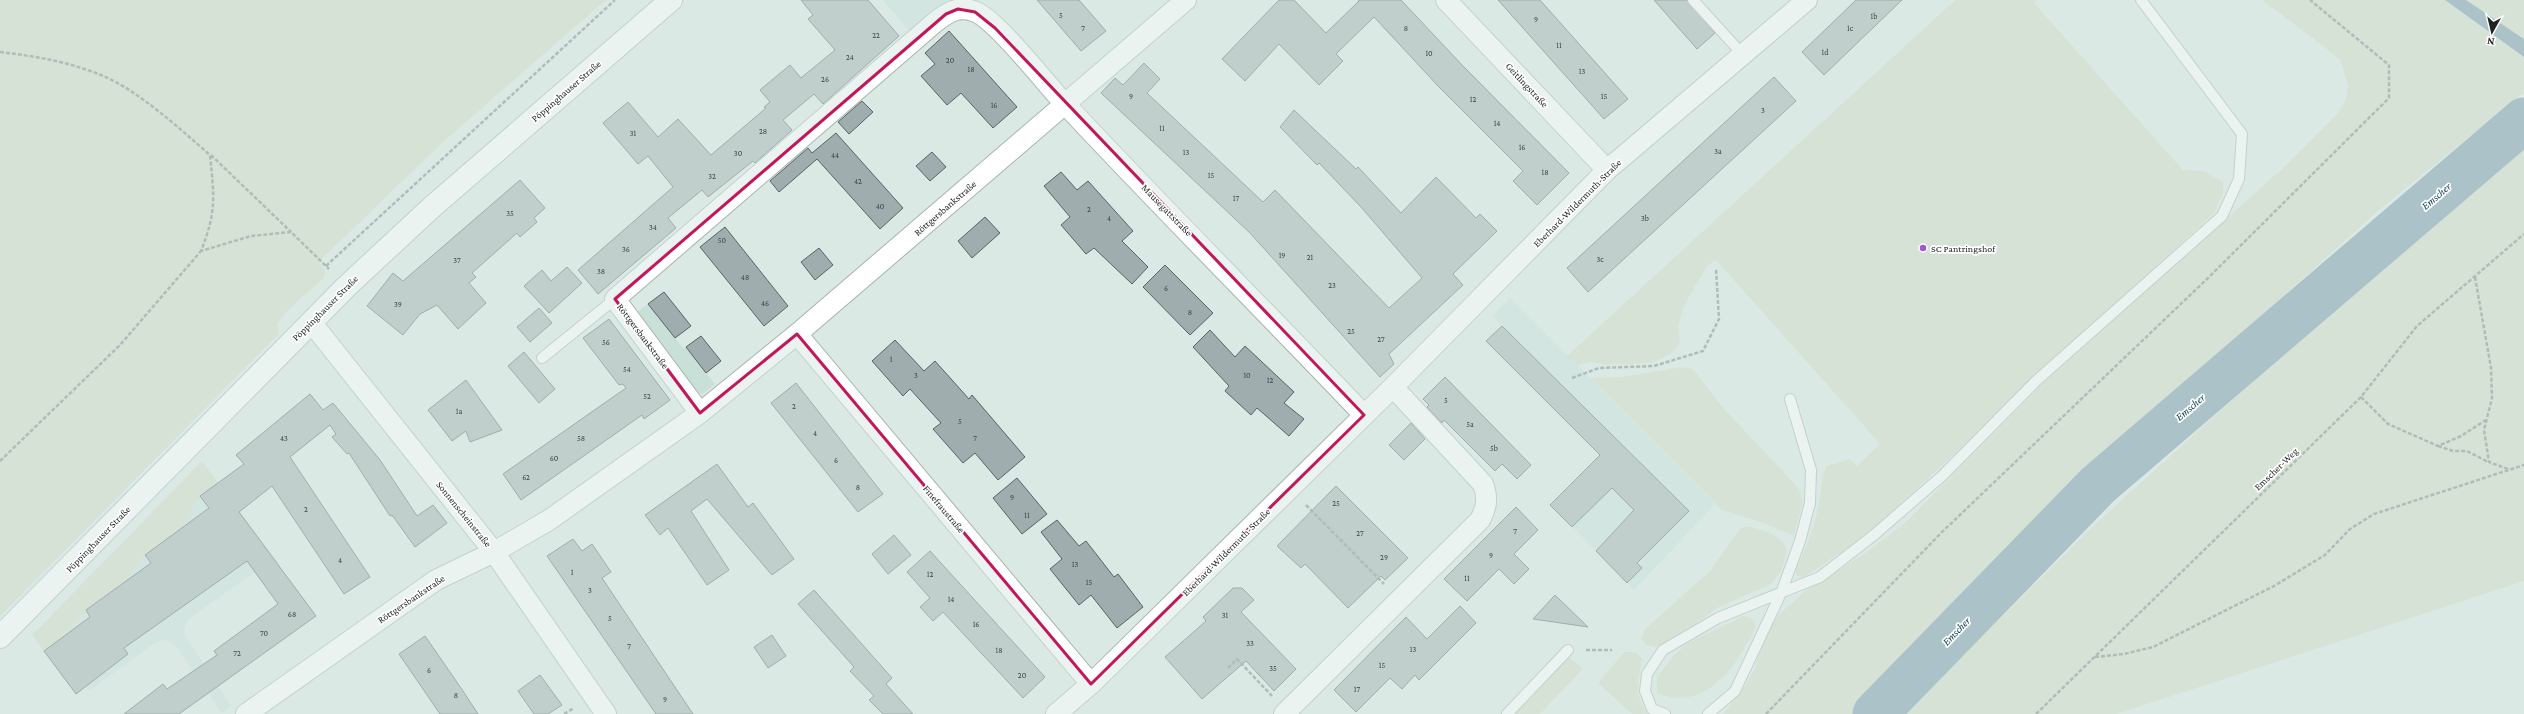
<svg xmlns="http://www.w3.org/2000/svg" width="2524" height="714" viewBox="0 0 2524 714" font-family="'Crimson Pro',serif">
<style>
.built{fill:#c9e0d9}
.green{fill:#d2dac4}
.water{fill:#7093a5}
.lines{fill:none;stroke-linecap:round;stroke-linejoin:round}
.river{stroke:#7093a5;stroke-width:45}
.building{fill:#9fadae;stroke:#576465}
.service-casing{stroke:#a6b3af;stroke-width:12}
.minor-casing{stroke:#a6b3af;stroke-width:22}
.secondary-casing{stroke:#a6b3af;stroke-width:24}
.path{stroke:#7d8683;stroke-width:2.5;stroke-dasharray:4 2;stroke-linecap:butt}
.service{stroke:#fff;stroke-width:10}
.minor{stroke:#fff;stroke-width:20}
.secondary{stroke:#fff;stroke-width:22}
.marked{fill:none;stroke:#c2185b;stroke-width:3;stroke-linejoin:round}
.poi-dot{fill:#9e59cd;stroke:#fff;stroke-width:1.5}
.labels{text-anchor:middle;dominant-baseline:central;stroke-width:3.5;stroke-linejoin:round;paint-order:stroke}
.number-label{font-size:8px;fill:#3e4644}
.street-label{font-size:10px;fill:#1e2321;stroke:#fff}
.poi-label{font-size:10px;fill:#1e2321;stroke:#fff;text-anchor:start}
.water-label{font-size:11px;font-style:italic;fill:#0e4155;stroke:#fff}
</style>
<rect width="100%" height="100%" fill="#dbe9e5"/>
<path class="built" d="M883,0H947L944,7L912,34Z
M664,292L691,326L675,338L684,349L701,336L721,361L706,373L715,384L703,394L694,391L637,312Z
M1510,298L1715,504L1634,590L1551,505L1600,455L1486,341L1501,326L1492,316Z
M218,483L278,562L258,576L255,572L190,618L186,623L184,631L187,638L231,706L222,713L176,646L169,641L162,640L155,643L89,691L86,687L76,694L44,651L62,638L86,610L122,584L145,555L181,529L200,496Z"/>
<path class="green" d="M0,0H606L443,142L325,256L319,262L325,269L324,278L287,311L277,325L279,334L0,616Z
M1955,0H2037L2034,3L2183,170L2204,171L2223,182V194L2214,213L1866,536L1804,577L1797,576L1795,571C1805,550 1813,530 1818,508C1822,493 1819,480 1827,466L1850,459L1857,466L1880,444L1716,260L1708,265L1684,305L1678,326L1680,341L1678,347L1670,354L1654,362L1627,365L1616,363L1607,365L1592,362L1577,365L1567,356Z
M2262,0H2445L2524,57V92L2378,211L2220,353L2100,466L1991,573L1854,714H1723L1745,686L1755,668L1764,636L1775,618L1805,591L1867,552L1905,523L2041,385L2285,166L2337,114L2346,99L2348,86L2340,59Z
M2466,0H2524V39Z
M2524,150V581L2117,714H1904L2093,526L2437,214Z
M1683,367L1693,369L1725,410L1795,484L1803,500L1794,536L1764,523L1722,510L1590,378L1621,377Z
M202,461L218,483L200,496L181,529L145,555L122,584L86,610L62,638L44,651L32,635Z
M1746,526C1763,530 1779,533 1787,549L1782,570L1771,584L1717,608L1679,636L1657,647L1646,645L1641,638L1646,628L1710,571L1740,529Z
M1744,616L1752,619L1756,625C1740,663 1706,714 1657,693V677L1673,656L1689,642Z
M1624,652H1635L1642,658C1639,682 1633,692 1647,714H1632L1598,683Z
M1569,657L1583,669L1540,714H1515Z"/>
<path class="water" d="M2445,0H2466L2524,39V57Z"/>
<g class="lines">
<path class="river" d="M1875,714L2098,485L2524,120"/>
</g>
<path class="building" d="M801,0H868L899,36L823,104L814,94L783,120L792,130L755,163L753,161L708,197L702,190L668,218L676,228L598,294L578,270L673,187L648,156L638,164L603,123L628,102L658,137L678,119L711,155L766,108L764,107L770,102L760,90L790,65L801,78L835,50L808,19L813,15Z
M1037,0H1079L1106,31L1081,51Z
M1279,0H1294L1326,33L1359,1L1358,0H1401L1462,65L1569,173L1537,205L1513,181L1523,171L1439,87L1374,17L1336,54L1343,61L1319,85L1279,44L1245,81L1222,59Z
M1498,0H1540L1628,99L1604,119Z
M1654,0H1687L1715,33L1697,49Z
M1856,0H1902L1824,75L1802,52Z
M949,31L1017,107L993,128L961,93L947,105L921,76L935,64L925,53Z
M1144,63L1160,79L1147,93L1263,202L1275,190L1389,308L1422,278L1361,207L1319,163L1317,165L1280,127L1294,110L1356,169L1358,167L1401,213L1436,177L1476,218L1480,214L1497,231L1453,274L1463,285L1389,354L1394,364L1380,377L1250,233L1101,93L1115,78L1123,85Z
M1774,77L1796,101L1588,292L1567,268Z
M862,101L873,112L849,134L838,122Z
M836,133L903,208L880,229L817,159L779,192L770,181L808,148L812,153Z
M932,152L946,167L930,181L916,166Z
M1061,172L1077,190L1088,181L1133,231L1122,241L1148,267L1132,284L1094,248L1086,254L1061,225L1070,217L1044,186Z
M520,180L545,208L534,218L537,222L520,237L517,233L472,273L476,277L469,283L486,303L458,329L437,305L420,314L403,335L367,306L393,273L403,281Z
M985,217L1000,233L972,258L958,241Z
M725,227L788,306L764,326L700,247Z
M819,248L833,265L815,280L801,262Z
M1165,265L1213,313L1190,335L1143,287Z
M567,267L582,283L549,313L524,286L542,270L551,281Z
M664,292L691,326L675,338L648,304Z
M539,308L552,323L530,342L517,327Z
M609,319L670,400L644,419L642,415L521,500L503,474L626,388L623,384L619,385L583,338Z
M1502,326L1689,511L1637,563L1642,568L1627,583L1596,551L1634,510L1612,488L1572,527L1550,505L1600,455L1486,341Z
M1210,330L1235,357L1245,346L1294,392L1284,403L1304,419L1289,436L1257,408L1251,415L1225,391L1229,386L1193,347Z
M701,336L721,361L706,373L686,347Z
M895,340L924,371L935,361L969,399L972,395L1025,457L998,480L975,453L963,463L933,429L941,423L910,389L903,396L872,361Z
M524,352L555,389L539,403L508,366Z
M1445,377L1531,465L1517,479L1502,464L1495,471L1444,420L1442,423L1427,407L1429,405L1423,399Z
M466,380L502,430L470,442L466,431L452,441L428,410Z
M796,383L883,494L858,512L771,403Z
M310,394L323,410L333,403L380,460L417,516L433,505L447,523L415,547L392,515L390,516L349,453L347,454L332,437L336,434L330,425L290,457L370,577L344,594L272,486L239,512L316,616L179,714H124L163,684L167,689L217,655L214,651L278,604L247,561L124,648L128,654L76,694L44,651L90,617L86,610L151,563L145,555L209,508L200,496L244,464L236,455Z
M1411,423L1425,439L1404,460L1389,445Z
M717,464L748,507L753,503L794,559L772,575L707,499L691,511L729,570L707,585L668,528L660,535L645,515Z
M1017,478L1047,514L1022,534L993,498Z
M1336,486L1408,558L1385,580L1381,576L1348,608L1305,564L1301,568L1277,546Z
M1516,507L1538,530L1514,554L1529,569L1514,584L1499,569L1467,601L1444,579Z
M1057,520L1079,546L1086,541L1114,577L1118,574L1143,607L1117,628L1091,595L1079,605L1050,569L1062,559L1041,532Z
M894,535L911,555L888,574L872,554Z
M573,539L582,551L592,544L611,572L602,578L693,714H656L547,556Z
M930,551L1045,677L1023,698L943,612L933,621L920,607L930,598L907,572Z
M1233,588H1242L1254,600L1241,612L1296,669L1274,691L1246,661L1202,699L1165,657L1206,621L1203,617Z
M814,590L892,678L886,684L913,714H883L869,700L874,696L850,671L854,667L798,604Z
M1555,595L1588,627L1533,619Z
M1460,606L1476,623L1419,680L1415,675L1402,689L1390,678L1356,712L1334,690L1406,617L1427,639Z
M772,635L786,656L768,668L754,647Z
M425,636L461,688L478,714H440L399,654Z
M540,675L562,705L548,714H534L518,691Z"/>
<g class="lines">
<defs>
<path id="service" d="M1693,0L1744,56
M542,358L615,299
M1507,714L1568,650
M1665,714L1652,709L1645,691L1647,674L1663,650L1718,618L1820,577L1874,535L1942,476L2036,381L2222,216L2239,179L2242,134L2141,0
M1708,714L1735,691L1781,593L1800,541L1810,503L1811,470L1790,399"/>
<path id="minor" d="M1446,0L1607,170
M311,322L494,552L606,714
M797,334L1091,684
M700,413L615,299L932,25C945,14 958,4 976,12C998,22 1046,84 1065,104C1163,209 1265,311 1364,415
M246,714L436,580L494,552L549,520L700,413L797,334L1186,0
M1056,714L1091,684L1393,387L1607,170L1807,0
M1284,714L1480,520C1487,507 1488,497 1483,484L1393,387"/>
<path id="secondary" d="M0,637L347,286L432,207L671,0"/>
</defs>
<use href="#service" class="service-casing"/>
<use href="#minor" class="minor-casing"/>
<use href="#secondary" class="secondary-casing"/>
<path class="path" d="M0,52C35,56 69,62 101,75C138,90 180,129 210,155C214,196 217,211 201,251L251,236L291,232L329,269
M211,155L291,232
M326,266L615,0
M2475,277L2491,368L2492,398L2484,430L2489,462L2508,469
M1572,378L1599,368L1654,366L1703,351L1719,319L1716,269
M2361,397L2388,424L2438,446L2461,436L2486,420
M2438,446L2453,451H2467L2488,462
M0,461L120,345L201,251
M1306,505L1384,584
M1586,650H1612
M2095,657L2124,654L2153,647L2274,586L2325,555L2350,529L2374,514L2524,465
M1228,668L1237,659L1272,696
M564,714L574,708
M1766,714L1941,533L2208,278L2389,98V65L2310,0
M2036,714L2361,397L2417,326L2524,234"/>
<use href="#service" class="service"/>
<use href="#minor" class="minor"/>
<use href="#secondary" class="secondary"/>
</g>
<path d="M0 0H2524V714H0ZM958,9L975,12L995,28L1364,415L1091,684L797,334L700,413L615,299L946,14Z" fill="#dbe9e5" fill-opacity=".55" fill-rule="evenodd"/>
<path class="marked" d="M958,9L975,12L995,28L1364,415L1091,684L797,334L700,413L615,299L946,14Z"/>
<circle class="poi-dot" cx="1923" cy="248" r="4"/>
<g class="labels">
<g class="number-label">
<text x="1061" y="15">5</text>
<text x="1874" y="16">1b</text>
<text x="1536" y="19">9</text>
<text x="1083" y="28">7</text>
<text x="1406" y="28">8</text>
<text x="1850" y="28">1c</text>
<text x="876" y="35">22</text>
<text x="1559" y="45">11</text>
<text x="1825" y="52">1d</text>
<text x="1429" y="53">10</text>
<text x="850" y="57">24</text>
<text x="950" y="60">20</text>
<text x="971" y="69">18</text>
<text x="1582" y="71">13</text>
<text x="825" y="79">26</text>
<text x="1131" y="96">9</text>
<text x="1604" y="96">15</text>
<text x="1473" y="99">12</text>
<text x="994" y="105">16</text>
<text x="1763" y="110">3</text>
<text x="1497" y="123">14</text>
<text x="1162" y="128">11</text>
<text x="763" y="131">28</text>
<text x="633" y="133">31</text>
<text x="1522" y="147">16</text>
<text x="1718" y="151">3a</text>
<text x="1186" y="152">13</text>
<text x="738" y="153">30</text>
<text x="835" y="155">44</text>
<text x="1545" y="172">18</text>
<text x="1211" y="175">15</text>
<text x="712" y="176">32</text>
<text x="858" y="181">42</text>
<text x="1236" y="198">17</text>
<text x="880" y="206">40</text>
<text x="1089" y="209">2</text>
<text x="510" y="213">35</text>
<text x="1109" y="218">4</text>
<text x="1645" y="218">3b</text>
<text x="653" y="227">34</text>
<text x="722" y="240">50</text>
<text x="626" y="249">36</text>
<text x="1282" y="255">19</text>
<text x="1310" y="257">21</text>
<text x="1600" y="259">3c</text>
<text x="457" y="260">37</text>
<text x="601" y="271">38</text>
<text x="745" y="277">48</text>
<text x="1332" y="285">23</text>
<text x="1166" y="288">6</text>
<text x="765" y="303">46</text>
<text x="398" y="304">39</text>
<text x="1190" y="312">8</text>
<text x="1351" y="331">25</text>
<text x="1381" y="339">27</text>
<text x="606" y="342">56</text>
<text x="891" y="359">1</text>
<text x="627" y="369">54</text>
<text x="916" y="375">3</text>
<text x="1247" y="375">10</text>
<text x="1270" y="380">12</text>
<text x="647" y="396">52</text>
<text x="1446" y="400">5</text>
<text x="794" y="406">2</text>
<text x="459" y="411">1a</text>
<text x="960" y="421">5</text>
<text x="1470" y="424">5a</text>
<text x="815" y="433">4</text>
<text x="284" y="438">43</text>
<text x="581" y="438">58</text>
<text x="975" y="438">7</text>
<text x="1494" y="448">5b</text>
<text x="554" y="458">60</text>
<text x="836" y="460">6</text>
<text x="526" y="477">62</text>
<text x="858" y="487">8</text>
<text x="1012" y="497">9</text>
<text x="1336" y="503">25</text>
<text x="306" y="509">2</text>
<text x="1027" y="515">11</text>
<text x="1515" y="531">7</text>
<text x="1360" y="533">27</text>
<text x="1491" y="555">9</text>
<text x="1384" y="557">29</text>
<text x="340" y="560">4</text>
<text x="1075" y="564">13</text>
<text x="572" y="572">1</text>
<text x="930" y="574">12</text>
<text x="1467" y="578">11</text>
<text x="1089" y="582">15</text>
<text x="590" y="590">3</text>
<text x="951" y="599">14</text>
<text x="292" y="614">68</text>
<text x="1225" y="615">31</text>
<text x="610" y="618">5</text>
<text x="976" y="624">16</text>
<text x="264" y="633">70</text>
<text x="1250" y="643">33</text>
<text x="629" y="646">7</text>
<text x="1413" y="649">13</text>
<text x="999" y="650">18</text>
<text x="237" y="653">72</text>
<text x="1382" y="665">15</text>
<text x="1273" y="668">35</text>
<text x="429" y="670">6</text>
<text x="1022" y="675">20</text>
<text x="1357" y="689">17</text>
<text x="456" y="695">8</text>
<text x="665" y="699">9</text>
</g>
<g class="street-label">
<text transform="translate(1527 85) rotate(47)">Geitlingstraße</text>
<text transform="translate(566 91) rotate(-41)">Pöppinghauser Straße</text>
<text transform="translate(1577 203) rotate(-45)">Eberhard-Wildermuth-Straße</text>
<text transform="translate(945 208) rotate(-41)">Röttgersbankstraße</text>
<text transform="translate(1167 210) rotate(46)">Mausegattstraße</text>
<text transform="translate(325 308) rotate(-45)">Pöppinghauser Straße</text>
<text transform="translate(643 336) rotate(53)">Röttgersbankstraße</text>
<text transform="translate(2276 469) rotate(-44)">Emscher-Weg</text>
<text transform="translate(944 509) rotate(50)">Finefraustraße</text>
<text transform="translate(464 514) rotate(51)">Sonnenscheinstraße</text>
<text transform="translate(98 539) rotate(-46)">Pöppinghauser Straße</text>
<text transform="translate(1226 552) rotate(-45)">Eberhard-Wildermuth-Straße</text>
<text transform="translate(411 599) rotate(-34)">Röttgersbankstraße</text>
</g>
<g class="poi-label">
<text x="1931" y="248">SC Pantringshof</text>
</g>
<g class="water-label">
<text transform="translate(2436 196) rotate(-41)">Emscher</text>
<text transform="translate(2190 407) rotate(-41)">Emscher</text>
<text transform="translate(1956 631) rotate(-46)">Emscher</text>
</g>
</g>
<g transform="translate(2492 32) rotate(188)" stroke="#ffffff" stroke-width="3" paint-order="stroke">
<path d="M0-3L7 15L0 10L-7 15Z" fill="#1e2321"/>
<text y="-6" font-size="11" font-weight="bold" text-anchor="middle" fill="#1e2321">N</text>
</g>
</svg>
